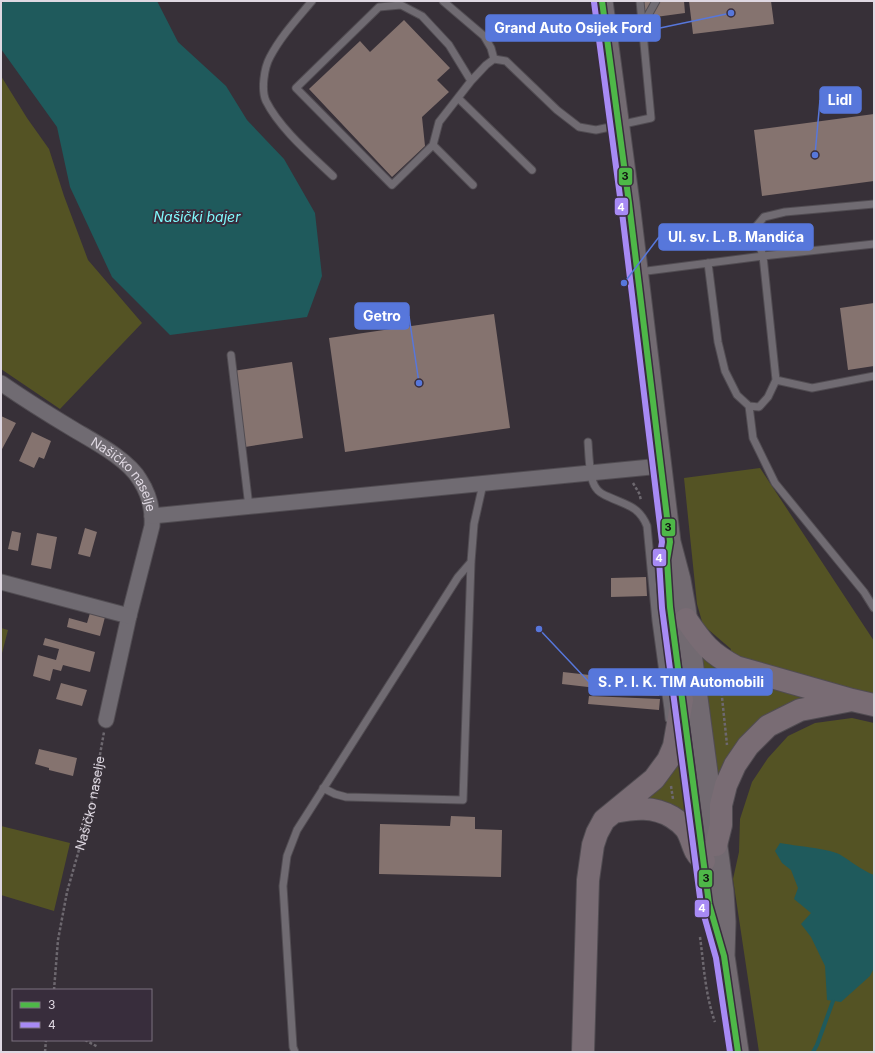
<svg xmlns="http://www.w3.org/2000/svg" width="875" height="1053" viewBox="0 0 875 1053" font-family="Inter,sans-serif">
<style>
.green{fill:#545324}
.water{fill:#1f5a5c}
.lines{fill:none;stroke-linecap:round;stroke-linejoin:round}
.stream{stroke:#1f5a5c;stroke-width:4}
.building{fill:#85736f}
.lane-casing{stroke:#514c52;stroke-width:9}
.street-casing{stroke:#514c52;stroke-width:17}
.secondary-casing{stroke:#514c52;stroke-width:23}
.highway-casing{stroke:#514c52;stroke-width:24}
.path{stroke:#6d686f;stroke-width:2.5;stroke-dasharray:3 2;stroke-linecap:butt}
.lane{stroke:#706b72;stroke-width:7}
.street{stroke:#706b72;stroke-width:15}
.secondary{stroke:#726a71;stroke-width:21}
.highway{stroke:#796c74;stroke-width:22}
.bus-1-casing{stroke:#382d3c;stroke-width:9}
.bus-2-casing{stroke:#382d3c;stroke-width:9}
.bus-1{stroke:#4eb848;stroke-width:6}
.bus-2{stroke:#a78af4;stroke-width:6}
.labels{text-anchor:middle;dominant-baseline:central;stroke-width:4;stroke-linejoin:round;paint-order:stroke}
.street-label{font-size:13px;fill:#dfd8e2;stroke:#382d3c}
.water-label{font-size:14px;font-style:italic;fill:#81fbfe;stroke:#382d3c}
.leader{fill:none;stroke:#5777db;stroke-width:1.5}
.callout-dot{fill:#5777db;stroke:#382d3c;stroke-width:1.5}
.callout{fill:#5777db;stroke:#5777db;stroke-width:1.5}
.callout-label{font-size:14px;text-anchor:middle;font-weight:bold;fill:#fff}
.line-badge{stroke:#382d3c;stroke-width:1.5}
.badge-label{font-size:11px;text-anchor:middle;font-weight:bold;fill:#fff}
.pale-badge-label{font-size:11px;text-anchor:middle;font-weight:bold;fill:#111}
</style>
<rect width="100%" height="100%" fill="#373038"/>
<path class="green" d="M1,76L27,118L49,149L64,196L88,260L142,323L60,409L1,369Z
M760,468L874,641V695L729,654L731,649L703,625L697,604L684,478Z
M1,628L8,630L1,657Z
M695,649L817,694L794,705L715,789Z
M852,718L874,723V1052H759L733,879L739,852L740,819L752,782L768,758L788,736L815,723Z
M683,742L697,828L640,803Z
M1,826L70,843L54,911L1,895Z"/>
<path class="water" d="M4,1H157L178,42L226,86L247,120L284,159L315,213L322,276L307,317L170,335L112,277L70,187L57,127L1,49V4Z
M780,843C795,846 826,848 839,854C851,861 861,870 874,875V968L870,976L841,1002L827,1000L825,966L811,937L801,924L811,913L794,899L798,888L791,870L782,863L775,851Z"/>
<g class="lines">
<path class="stream" d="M813,1052L817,1045L833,1001"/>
</g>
<path class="building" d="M639,1H684L685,13L641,19Z
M689,1H771L774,24L693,34Z
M404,20L450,68L437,80L449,92L422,117L425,146L392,177L309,89L360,41L370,52Z
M874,114V181L762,196L754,130Z
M874,303V366L848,370L840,308Z
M494,314L510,428L345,452L329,338Z
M292,362L303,438L245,447L233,371Z
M1,416L16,423L1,451Z
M32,432L51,441L44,459L39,457L34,468L19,461Z
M85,528L97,532L90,557L78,554Z
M12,531L21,533L18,551L8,549Z
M37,533L57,537L51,569L31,565Z
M646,577L647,596L611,597V578Z
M90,613L105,617L100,636L67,627L69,618L87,623Z
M45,638L95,652L90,672L63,665L61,671L53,669L50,681L33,676L38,655L56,660L59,649L43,645Z
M563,672L616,678L659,681V696L614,694V690L562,684Z
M61,683L87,690L82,706L56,699Z
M589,696L660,699L659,710L588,704Z
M39,749L77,758L73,776L49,770V768L35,764Z
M451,816L475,817V829L502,830L501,877L379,874L380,824L450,826Z"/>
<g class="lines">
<defs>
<path id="lane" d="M312,1C297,19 281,36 270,57C264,68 261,90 266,101C280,129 311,155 333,176
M443,1L484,36L491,48L494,59
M642,26L656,1
M458,98L532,170
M433,145L392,185L296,88L379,7L401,5L422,16L449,45L471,81
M473,185L433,145L439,122L471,81L486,65L494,59L506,61L557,110L579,127L596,130L651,118L640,1
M708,263L718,342L725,371L737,395L749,406L759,407L768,397L776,380L763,256L754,229L764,217L785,212L874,204
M639,272L763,256L874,244
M231,355L249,507
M776,380L812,388L874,376
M749,406L753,438L775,483L864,592L874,608
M588,442C589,454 589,479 596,488C599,493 604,495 609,497C626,505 639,506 647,526L656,621L668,709L669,719
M323,788L335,794L346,797L463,800L471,562L474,524L483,484
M295,1052L293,1047L283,886L287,856L297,830L458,577L471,562"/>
<g id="street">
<path id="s2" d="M1,383C24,399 48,414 73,429C93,441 128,459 140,480C149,494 153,510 152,526L129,616L106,720"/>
<path d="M152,516L661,466"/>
<path d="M1,582L129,616"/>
</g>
<path id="secondary" d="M602,1L629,203L670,542L680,580L685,608L723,892L725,922L724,956L738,1052
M703,851L709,904L717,931"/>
<path id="highway" d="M686,619C703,644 710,653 736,667L852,700L874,705
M614,812C635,808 653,806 672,817C677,820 682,824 686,829C691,836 692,845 696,852C698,856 701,858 704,861
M716,845L721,825V805L726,785L735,765L748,746L768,726L800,710L852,700
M583,1052L588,880L593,845L597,833L604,820L654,779L668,760L674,746L682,700"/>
</defs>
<use href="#lane" class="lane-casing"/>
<use href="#street" class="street-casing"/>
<use href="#secondary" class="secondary-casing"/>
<use href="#highway" class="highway-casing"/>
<g class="path">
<path d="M633,483L639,493L641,500"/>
<path d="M720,678L727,745"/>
<path d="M671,786L673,799"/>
<path d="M700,937C704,966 705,994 715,1022"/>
<path id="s1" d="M54,990L58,940L67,892L90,811L104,732"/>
<path d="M85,1040L98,1047"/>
<path d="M45,1052L46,1040"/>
</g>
<use href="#lane" class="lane"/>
<use href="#street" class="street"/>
<use href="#secondary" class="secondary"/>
<use href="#highway" class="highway"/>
<defs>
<path id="bus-1" d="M602,1L629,203L670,542L667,560L670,607L709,904L724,956L738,1052"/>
<path id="bus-2" d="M594,2L621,204L662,542L659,560L662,608L701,905L716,958L730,1052"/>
</defs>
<use href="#bus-1" class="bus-1-casing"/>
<use href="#bus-2" class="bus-2-casing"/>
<use href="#bus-1" class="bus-1"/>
<use href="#bus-2" class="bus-2"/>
</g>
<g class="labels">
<g class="street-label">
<text stroke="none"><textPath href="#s2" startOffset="156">Našičko naselje</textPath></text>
<text stroke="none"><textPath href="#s1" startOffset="191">Našičko naselje</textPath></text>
</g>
<g class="water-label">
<text x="197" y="216">Našički bajer</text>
</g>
</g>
<path class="leader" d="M731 13L660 28M815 155L820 100M624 283L659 237M419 383L409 316M539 629L589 682"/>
<g class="callout-dot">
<circle cx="731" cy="13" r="4"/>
<circle cx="815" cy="155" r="4"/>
<circle cx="624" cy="283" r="4"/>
<circle cx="419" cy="383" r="4"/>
<circle cx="539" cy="629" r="4"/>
</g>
<g class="callout">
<rect x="486" y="15" width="174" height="26" rx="4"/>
<rect x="820" y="87" width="41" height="26" rx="4"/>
<rect x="659" y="224" width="154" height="26" rx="4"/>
<rect x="355" y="303" width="54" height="26" rx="4"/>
<rect x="589" y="669" width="183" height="26" rx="4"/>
</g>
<g class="callout-label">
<text x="573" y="33">Grand Auto Osijek Ford</text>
<text x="840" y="105">Lidl</text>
<text x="736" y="242">Ul. sv. L. B. Mandića</text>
<text x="382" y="321">Getro</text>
<text x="681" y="687">S. P. I. K. TIM Automobili</text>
</g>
<g class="line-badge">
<rect x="618" y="167" width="15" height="19" rx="4" fill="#4eb848"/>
<rect x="614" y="197" width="15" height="19" rx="4" fill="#a78af4"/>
<rect x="661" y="518" width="15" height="19" rx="4" fill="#4eb848"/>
<rect x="652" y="548" width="15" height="19" rx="4" fill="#a78af4"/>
<rect x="698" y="869" width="15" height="19" rx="4" fill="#4eb848"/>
<rect x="694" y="899" width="16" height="19" rx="4" fill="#a78af4"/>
</g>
<g class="badge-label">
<text x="621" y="211">4</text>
<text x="659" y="562">4</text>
<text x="702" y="912">4</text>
</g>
<g class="pale-badge-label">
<text x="625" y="180">3</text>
<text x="668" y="531">3</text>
<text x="706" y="882">3</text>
</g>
<rect width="875" height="1053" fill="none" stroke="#dfd8e2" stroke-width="4"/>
<rect x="12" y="989" width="140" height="52" fill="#382d3c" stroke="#7b717e"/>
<rect x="20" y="1002" width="20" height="6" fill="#4eb848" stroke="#7b717e"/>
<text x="48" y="1009" font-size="12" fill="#dfd8e2">3</text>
<rect x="20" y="1022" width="20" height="6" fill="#a78af4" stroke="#7b717e"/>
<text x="48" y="1029" font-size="12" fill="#dfd8e2">4</text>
</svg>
